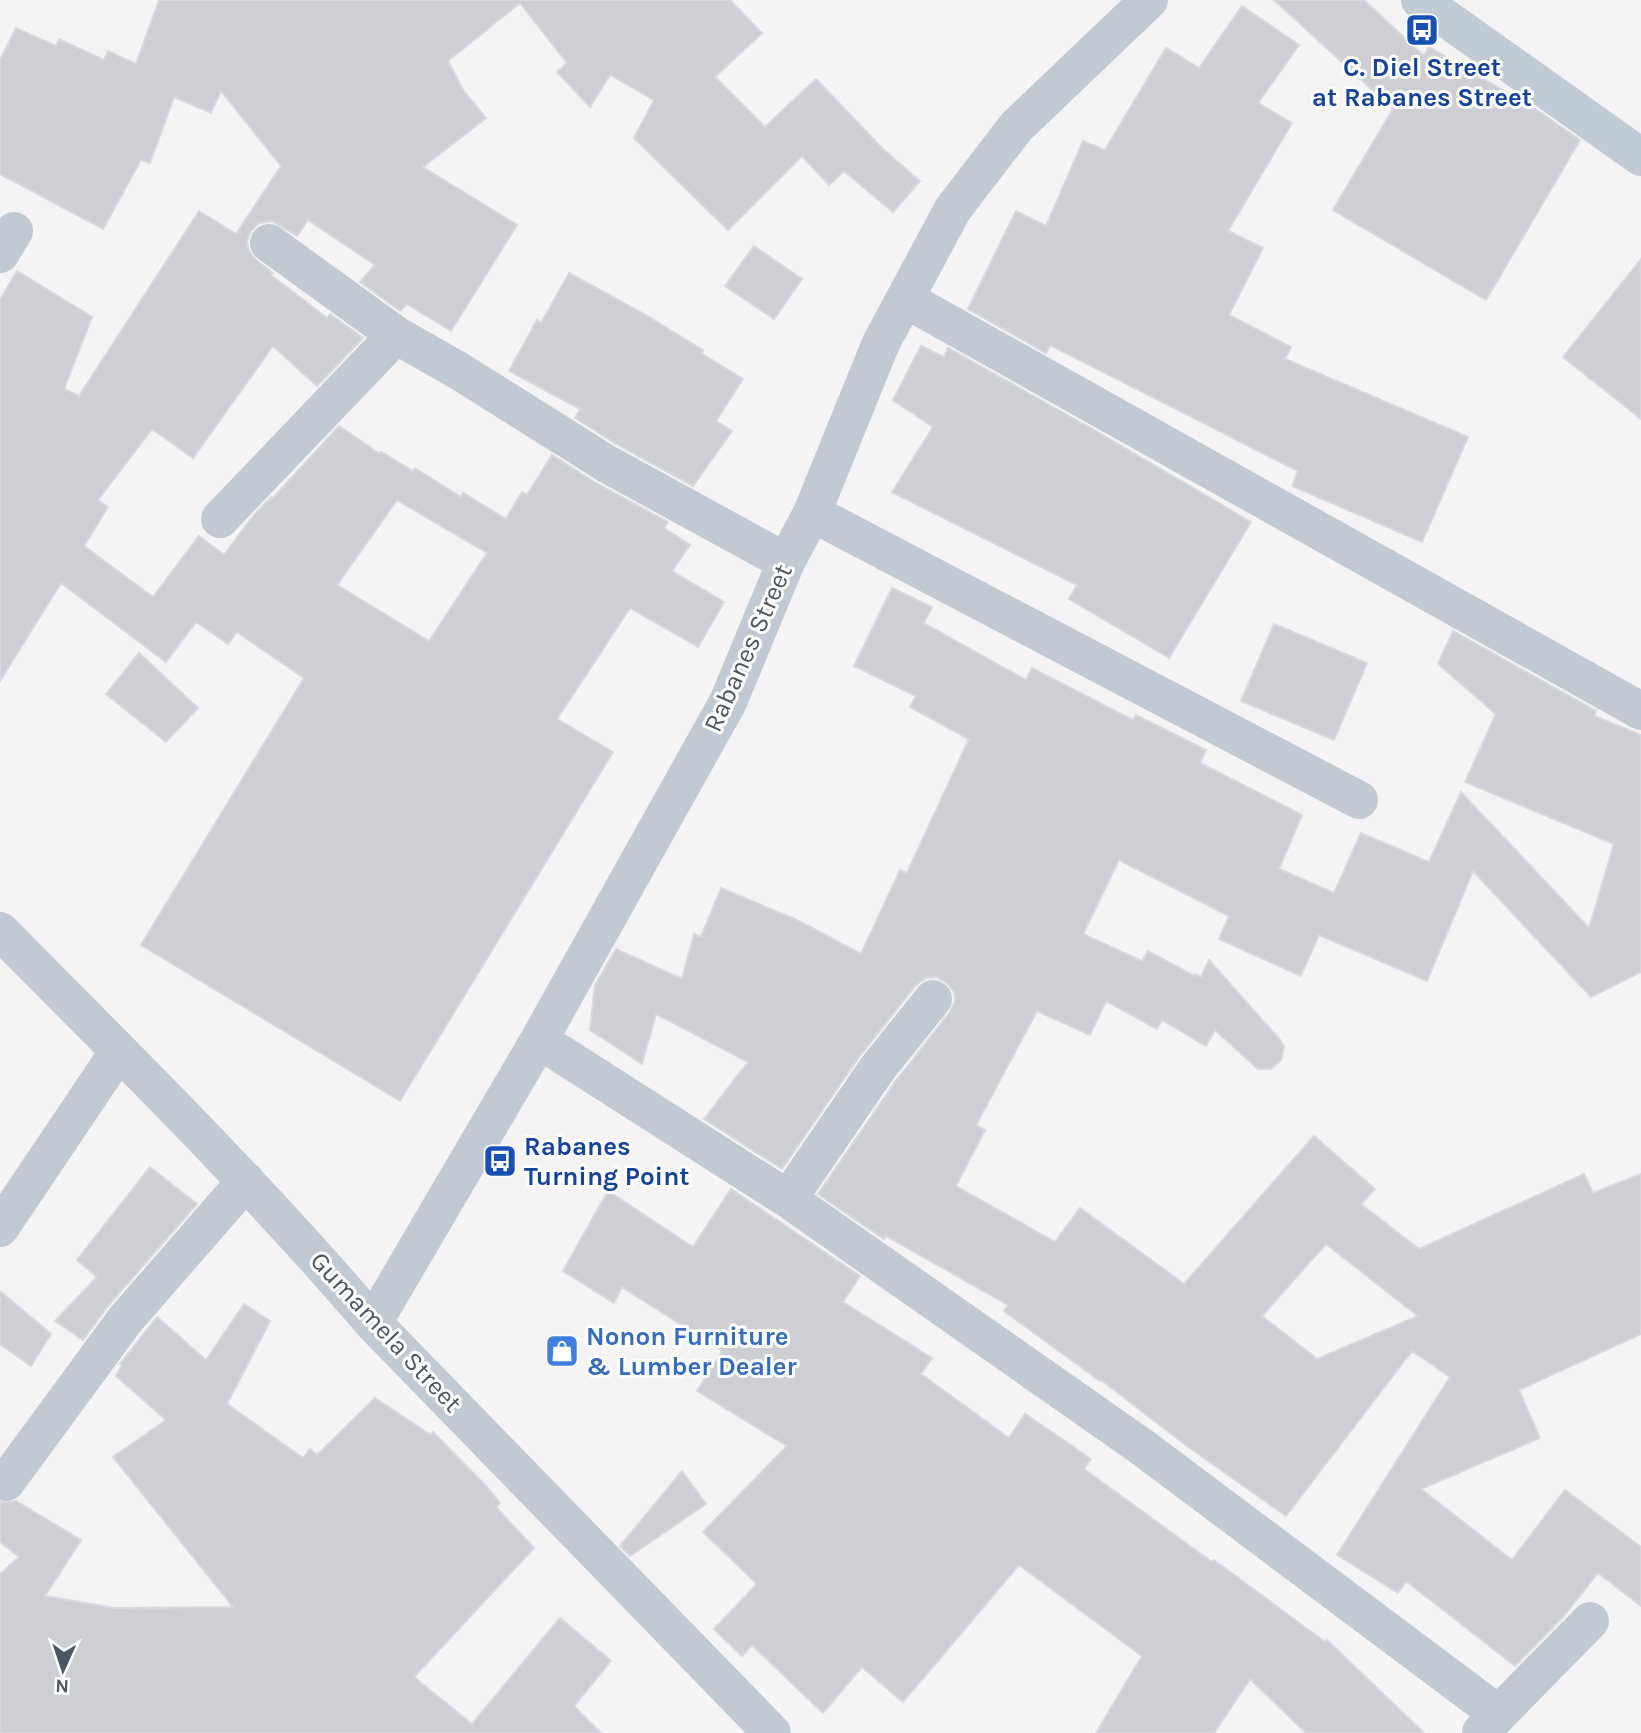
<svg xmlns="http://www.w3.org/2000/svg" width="1641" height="1733" viewBox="0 0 1641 1733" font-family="Karla,sans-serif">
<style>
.building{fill:#cdcfd5;stroke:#d7d9de;stroke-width:2;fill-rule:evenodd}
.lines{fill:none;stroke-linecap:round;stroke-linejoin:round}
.minor{stroke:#c1cad2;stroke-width:38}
.secondary{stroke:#c1cbd6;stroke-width:38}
.labels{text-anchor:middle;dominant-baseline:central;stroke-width:6;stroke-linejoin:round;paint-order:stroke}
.transit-label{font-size:26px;font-weight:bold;fill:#164399;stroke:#fff}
.street-label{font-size:26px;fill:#4a5661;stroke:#fff}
.shop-label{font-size:26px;font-weight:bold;fill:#366cbe;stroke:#fff;text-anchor:start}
</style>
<rect width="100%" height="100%" fill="#f5f3f3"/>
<path class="building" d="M159,0H730L762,33L715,77L765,127L816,79L882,148L920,181L893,212L844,171L829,185L802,156L728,230L634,138L654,100L610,75L590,107L557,72L567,63L520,3L448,61L463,90L486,118L423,167L517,225L451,331L407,304L400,311L360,282L375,265L308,220L297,236L272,221L259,223L251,231L247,241L249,251L256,260L273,273L271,275L327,318L330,314L363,338L317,386L273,346L193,458L152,429L98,500L108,507L84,546L153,597L199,536L224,555L254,515L271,497L272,499L339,426L380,454L381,452L413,471L415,468L461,497L463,493L506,519L522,492L527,495L552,455L596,483L668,522L664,528L690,545L672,571L724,602L698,647L630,608L557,719L613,752L400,1101L141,945L304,678L237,632L228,644L196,622L166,662L61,583L0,681V300L17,271L92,317L64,389L79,396L199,211L236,234L281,166L221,91L211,113L174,97L150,163L141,160L103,229L0,174V60L16,28L56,46L59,39L104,60L108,51L136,64ZM397,500L487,553L429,641L337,585Z
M1274,0H1364L1424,56L1429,47L1537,110L1580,140L1486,300L1333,210L1393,109Z
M1242,6L1299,45L1258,103L1292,123L1228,231L1263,248L1229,315L1291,347L1285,359L1468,437L1422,542L1292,486L1298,471L1050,345L1046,353L968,309L1016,211L1046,226L1083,141L1105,150L1166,48L1199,68Z
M754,246L802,279L774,319L725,286Z
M1641,259V419L1563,357Z
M569,273L644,314L703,350L701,353L743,379L716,421L732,431L693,486L618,445L575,418L580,409L509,371L537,320L541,323Z
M921,346L944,357L948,348L1096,431L1251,522L1169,658L1069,599L1077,585L892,492L933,427L893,400Z
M892,588L932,607L924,623L1026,680L1032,668L1133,720L1136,715L1206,750L1200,763L1302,815L1279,869L1334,893L1361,833L1429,862L1461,792L1589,928L1614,844L1465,782L1496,714L1438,664L1453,631L1596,711L1594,716L1641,735V972L1591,997L1473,871L1427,981L1319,935L1301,976L1219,939L1229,916L1119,860L1083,934L1142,961L1148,951L1194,976L1195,974L1201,977L1209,960L1281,1041L1284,1047L1281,1060L1271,1069H1258L1215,1030L1206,1046L1162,1020L1157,1029L1106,1001L1090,1035L1037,1011L976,1125L985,1130L956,1186L1055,1242L1080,1208L1184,1284L1314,1136L1375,1189L1361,1204L1419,1249L1584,1174L1593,1193L1641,1174V1334L1519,1390L1540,1438L1421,1489L1512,1560L1565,1490L1641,1547V1606L1598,1573L1562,1618L1515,1666L1406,1581L1398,1593L1337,1555L1450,1377L1412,1351L1286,1516L1187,1446L1101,1380L1100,1381L1004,1311L1008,1305L886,1236L884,1239L818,1194L895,1082L950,1012L955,1002L954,992L946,982L936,977L926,978L916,985L859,1057L782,1169L704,1119L748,1062L656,1014L642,1064L590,1030L595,985L616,949L682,979L694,934L701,937L721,888L797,920L861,954L900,870L907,873L969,739L910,707L916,696L854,666ZM1326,1244L1418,1316L1317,1359L1262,1316Z
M1274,624L1367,663L1334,740L1241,701Z
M139,653L198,708L166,742L106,694Z
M150,1167L197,1204L108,1306L83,1340L55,1321L97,1277L77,1260Z
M731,1189L860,1276L843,1302L932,1358L921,1374L1009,1438L1025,1414L1091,1459L1084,1469L1212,1562L1214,1560L1325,1642L1327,1640L1424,1733H1306L1250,1679L1214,1733H1096L1142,1656L1019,1565L903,1702L862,1667L823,1713L752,1645L742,1656L714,1629L757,1584L703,1532L787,1446L697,1391L722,1351L622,1287L614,1303L563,1271L608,1191L693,1247Z
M0,1291L51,1334L31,1366L0,1344Z
M244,1304L270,1321L227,1404L303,1458L310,1449L317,1455L375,1398L431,1435L433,1432L487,1487L500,1503L496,1507L534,1548L414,1677L472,1724L560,1618L611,1661L574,1706L601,1733H0V1574L19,1557L0,1542V1502L16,1501L81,1540L45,1596L115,1608L233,1607L113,1457L166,1420L116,1376L122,1365L120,1364L157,1317L206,1360Z
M682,1471L706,1504L630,1556L620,1546Z"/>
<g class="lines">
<path class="minor" d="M269,243L396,335L459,371L607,464L786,562
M0,254L14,231
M905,299L1641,711
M812,513L1359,800
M220,519L396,335
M0,931C127,1059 256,1186 373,1323L772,1733
M539,1040L788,1199L1142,1447L1497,1713
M788,1199L877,1069L933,999
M0,1228L119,1051
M373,1323L539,1040L728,702L786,562L812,513L881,343L953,209L1016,127L1149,0
M6,1482L125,1320L246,1181
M1481,1732L1590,1621"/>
<path class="secondary" d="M1420,0L1641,157"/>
</g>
<defs>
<symbol id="bus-square" viewBox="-11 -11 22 22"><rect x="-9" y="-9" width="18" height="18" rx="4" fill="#1a4fb4" stroke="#fff"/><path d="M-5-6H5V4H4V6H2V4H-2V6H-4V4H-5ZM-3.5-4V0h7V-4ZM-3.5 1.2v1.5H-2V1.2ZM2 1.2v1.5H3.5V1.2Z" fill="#fff"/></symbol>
<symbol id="shop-square" viewBox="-11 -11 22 22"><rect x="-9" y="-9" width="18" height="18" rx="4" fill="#3f7fe0" stroke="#fff"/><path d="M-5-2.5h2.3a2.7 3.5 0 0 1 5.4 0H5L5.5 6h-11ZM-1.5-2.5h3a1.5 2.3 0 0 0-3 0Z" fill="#fff"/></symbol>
</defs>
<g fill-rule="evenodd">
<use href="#bus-square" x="1403" y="11" width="38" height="38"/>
<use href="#bus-square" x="481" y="1142" width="38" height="38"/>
<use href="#shop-square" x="543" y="1332" width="38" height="38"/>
</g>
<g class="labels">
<g class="transit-label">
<text x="1422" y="67">C. Diel Street<tspan x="1422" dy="30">at Rabanes Street</tspan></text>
<text x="524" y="1146" text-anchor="start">Rabanes<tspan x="524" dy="30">Turning Point</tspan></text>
</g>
<g class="street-label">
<text transform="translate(748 648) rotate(-66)">Rabanes Street</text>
<text transform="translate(386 1332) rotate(47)">Gumamela Street</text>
</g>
<g class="shop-label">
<text x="586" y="1336">Nonon Furniture<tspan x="586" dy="30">&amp; Lumber Dealer</tspan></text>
</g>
</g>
<g transform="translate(63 1670) rotate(183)" stroke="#ffffff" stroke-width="5" paint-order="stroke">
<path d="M0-5L12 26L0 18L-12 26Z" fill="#4a5661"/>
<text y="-10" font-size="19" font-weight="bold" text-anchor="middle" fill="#4a5661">N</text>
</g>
</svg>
